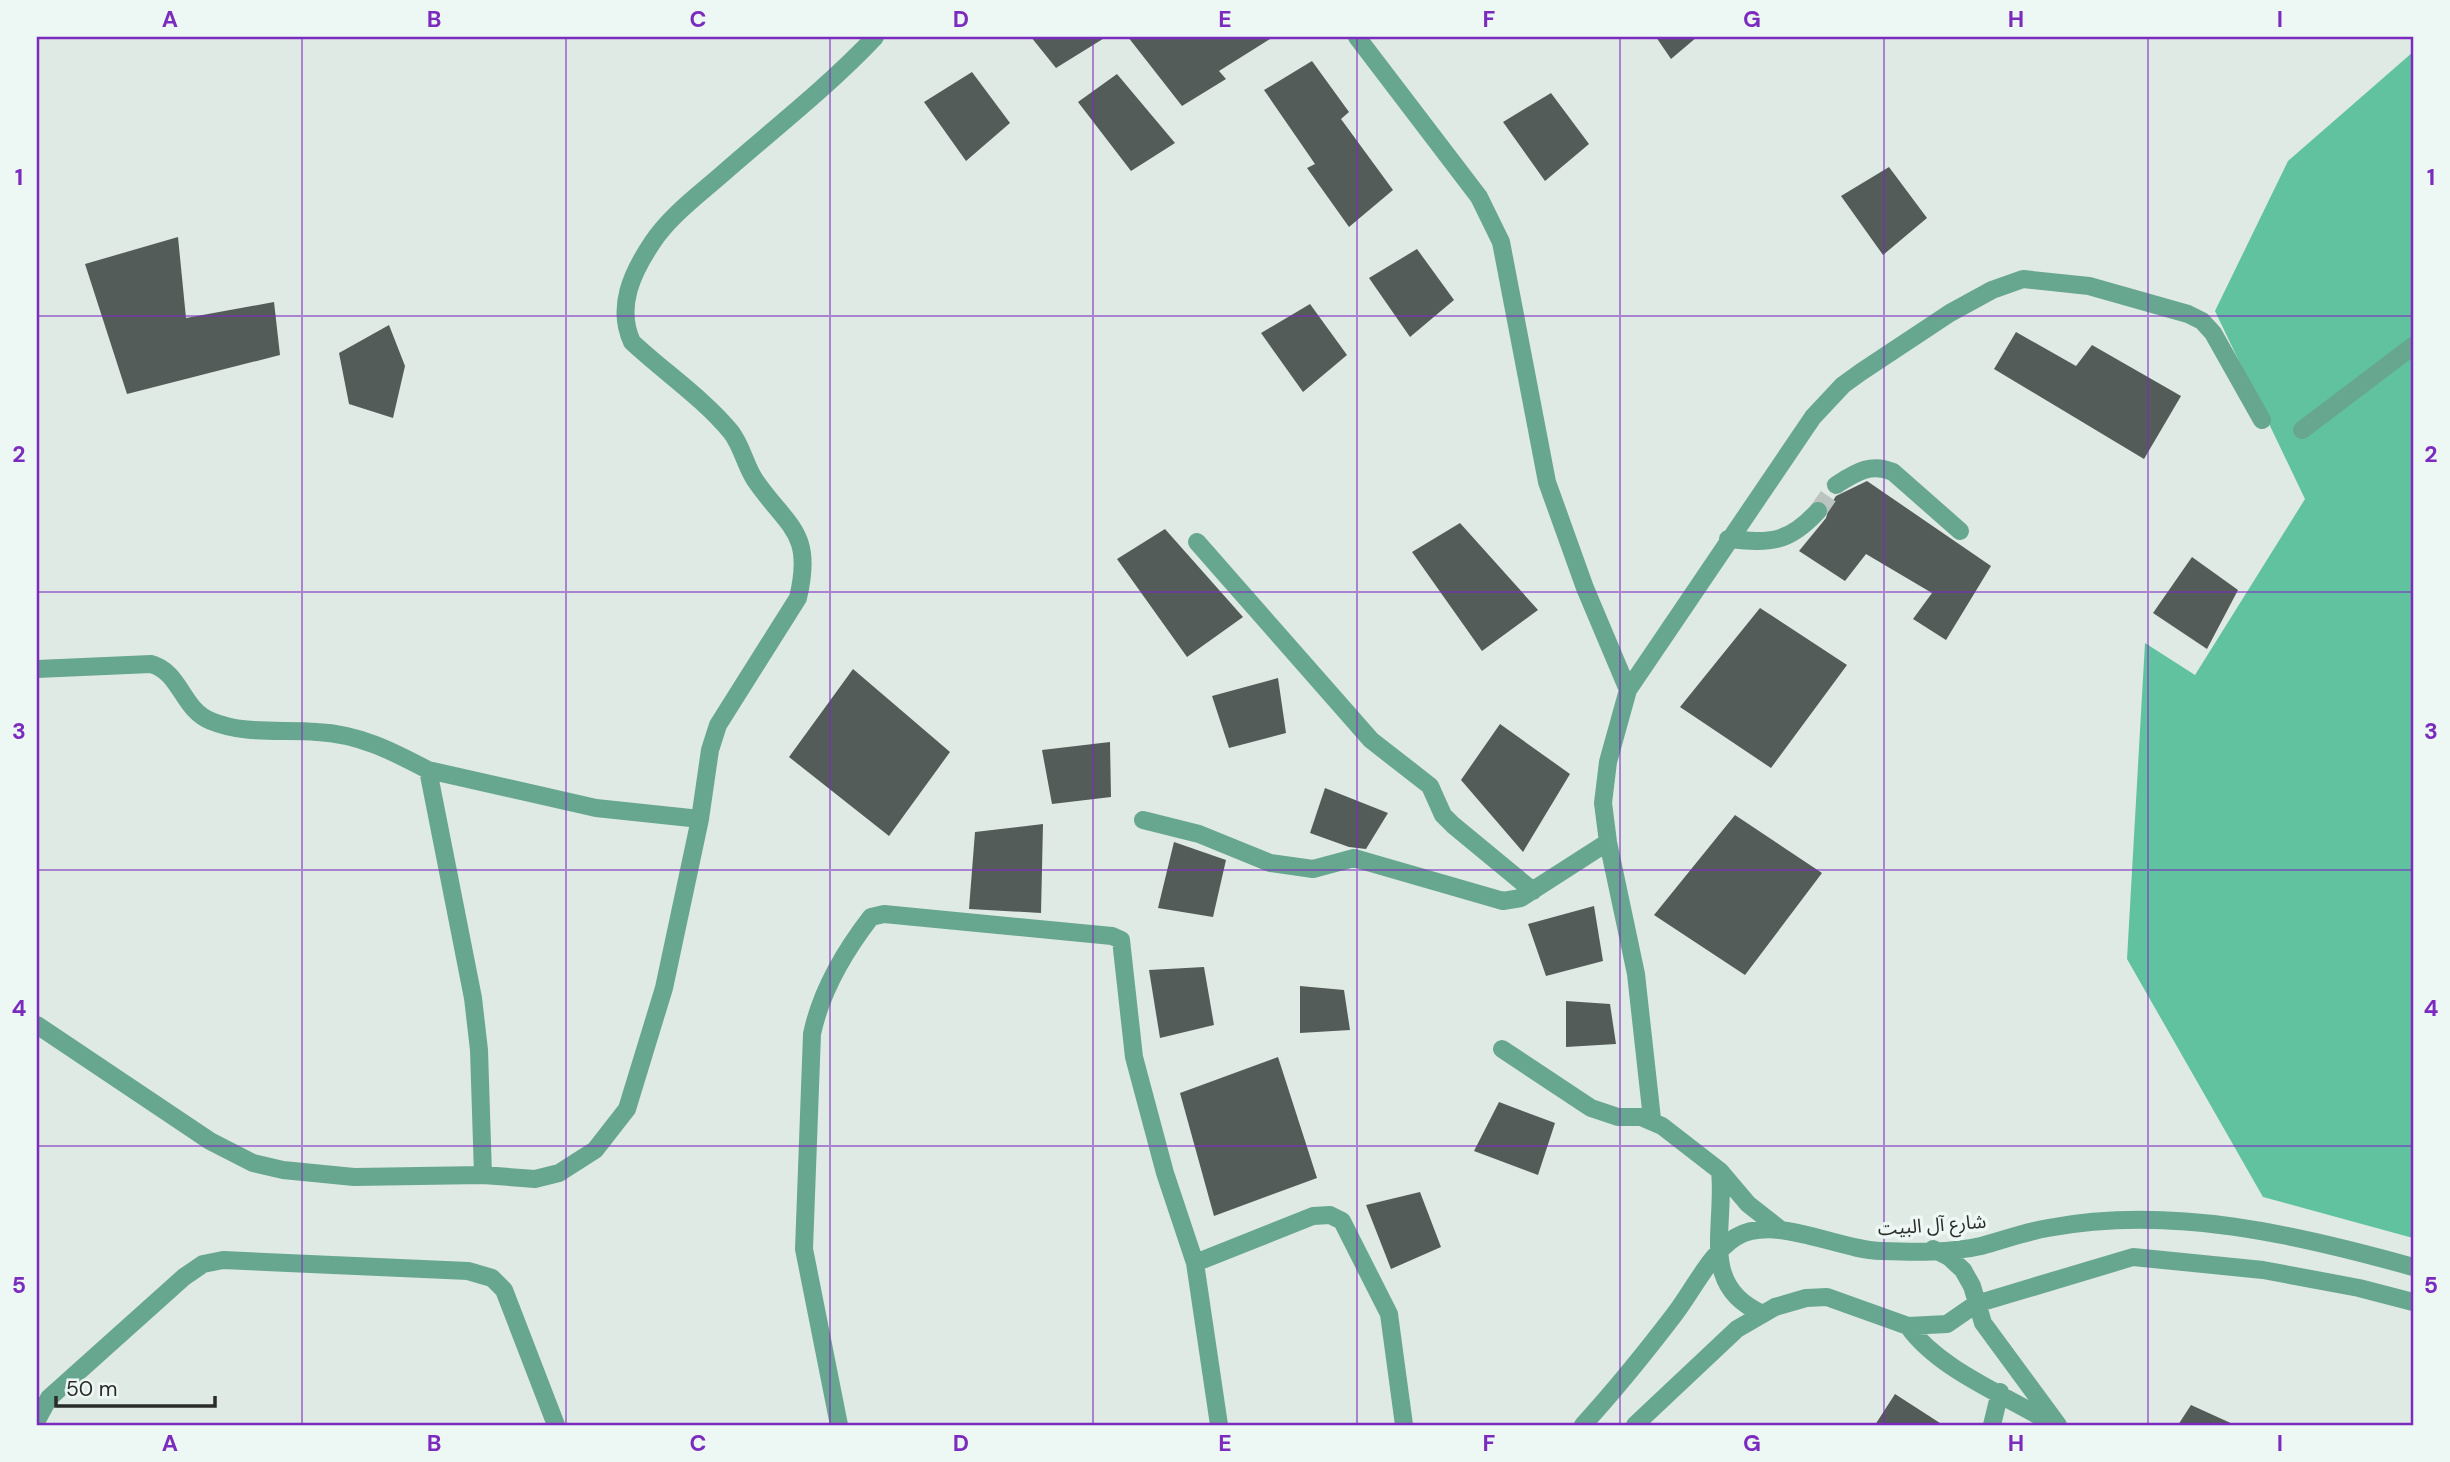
<svg xmlns="http://www.w3.org/2000/svg" width="2450" height="1462" viewBox="0 0 2450 1462" font-family="'DM Sans','Noto Sans Arabic',sans-serif">
<style>
.forest{fill:#61c2a0}
.building{fill:#535c58}
.lines{fill:none;stroke-linecap:round;stroke-linejoin:round}
.minor-tunnel{stroke:#bbc4c0;stroke-width:18;stroke-dasharray:18 9;stroke-linecap:butt}
.minor{stroke:#68a78f;stroke-width:18}
.grid{fill:none;stroke:#7b2cbf;stroke-width:2;stroke-opacity:0.55}
.labels{text-anchor:middle;dominant-baseline:central;stroke-width:7;stroke-linejoin:round;paint-order:stroke}
.street-label{font-size:19px;fill:#292c2b;stroke:#edf7f3}
.neatline{fill:none;stroke:#7b2cbf;stroke-width:2.5}
.grid-label{font-size:23px;text-anchor:middle;font-weight:bold;fill:#7b2cbf}
</style>
<rect width="100%" height="100%" fill="#e0eae5"/>
<path class="forest" d="M2413,52V1238L2263,1197L2127,959L2145,643L2195,675L2305,499L2215,311L2288,161Z"/>
<path class="building" d="M1031,37H1106L1056,68Z
M1128,37H1273L1219,71L1226,79L1182,106Z
M1656,37H1697L1671,59Z
M1312,61L1349,112L1341,119L1393,190L1349,227L1307,168L1315,164L1264,90Z
M972,72L1010,123L966,161L924,102Z
M1117,74L1175,143L1131,171L1078,102Z
M1551,93L1589,144L1545,181L1503,122Z
M1889,167L1927,218L1883,255L1841,196Z
M178,237L186,318L274,302L280,355L127,394L85,264Z
M1417,249L1454,300L1410,337L1369,278Z
M1310,304L1347,355L1303,392L1261,333Z
M389,325L405,366L393,418L349,404L339,353Z
M2016,332L2076,366L2092,345L2181,396L2144,459L1994,369Z
M1867,481L1991,566L1946,640L1913,619L1932,593L1866,554L1845,581L1799,551L1826,518L1829,507L1836,496Z
M1460,523L1538,610L1482,651L1412,552Z
M1165,529L1243,617L1187,657L1117,559Z
M2192,557L2238,590L2207,649L2153,613Z
M1760,608L1847,665L1771,768L1680,707Z
M853,669L950,752L889,836L789,757Z
M1278,678L1286,733L1229,748L1212,696Z
M1500,724L1570,774L1523,852L1461,780Z
M1110,742L1111,797L1052,804L1042,750Z
M1325,788L1388,813L1366,849L1349,847L1310,833Z
M1735,815L1822,873L1745,975L1654,915Z
M1043,824L1041,913L969,909L975,832Z
M1174,842L1226,860L1213,917L1158,908Z
M1594,906L1603,961L1546,976L1528,924Z
M1204,967L1214,1025L1160,1038L1149,970Z
M1300,986L1344,990L1350,1030L1300,1033Z
M1566,1001L1610,1004L1616,1044L1566,1047Z
M1278,1057L1317,1178L1214,1216L1180,1093Z
M1499,1102L1555,1123L1538,1175L1474,1151Z
M1420,1192L1441,1247L1391,1269L1366,1205Z
M1895,1394L1943,1425H1875Z
M2191,1405L2235,1425H2178Z"/>
<g class="lines">
<path class="minor-tunnel" d="M1818,511L1836,485"/>
<path class="minor" d="M1357,37L1479,197L1501,242L1547,482L1585,588L1628,690L1608,762L1603,803L1608,842L1636,974L1652,1119
M2302,430L2413,346
M1836,485C1855,473 1871,462 1893,472L1960,531
M1728,539C1770,543 1788,544 1818,511
M1197,542L1371,740L1430,786L1443,815L1453,825L1533,891
M37,669L151,664C181,672 182,710 211,721C244,735 283,729 317,732C359,734 392,751 428,770L473,998L479,1050L483,1175L354,1177L283,1170L253,1163L210,1141L37,1025
M1628,690L1813,417L1843,385L1861,372L1950,313L1992,290L2023,279L2089,286L2188,314L2202,321L2213,333L2262,420
M428,770L596,808L700,819L664,988L627,1109L595,1150L559,1173L535,1179L483,1175
M700,819L710,750L718,725L798,598C814,531 787,527 755,480C745,465 742,446 731,432C703,398 664,372 632,342C616,307 632,273 652,243C669,217 697,196 720,176C771,131 829,86 875,37
M1143,820L1199,834L1270,863L1313,869L1354,858L1503,901L1521,898L1608,842
M1502,1049L1591,1108L1618,1117H1641L1662,1126L1720,1171L1748,1204L1781,1230
M1720,1171C1726,1228 1698,1286 1763,1314
M1933,1249L1949,1257L1963,1270L1972,1286L1983,1323L2058,1425
M1195,1263L1313,1216L1330,1215L1342,1221L1389,1314L1404,1425
M1908,1326C1938,1369 2005,1395 2051,1423
M37,1420L49,1398L184,1277L203,1264L223,1260L468,1271L492,1278L504,1290L556,1425
M839,1425L804,1249L812,1034C821,991 844,952 871,917L884,914L1112,936L1121,940L1134,1057L1165,1173L1195,1263L1219,1425
M1583,1425C1615,1390 1645,1353 1674,1315C1692,1292 1711,1252 1736,1237C1775,1214 1838,1250 1881,1251C1912,1252 1951,1253 1981,1246C2003,1240 2025,1232 2048,1228C2171,1205 2295,1234 2413,1267
M1635,1425L1737,1329L1775,1307L1806,1298L1827,1297L1908,1326L1947,1324L1976,1304L2133,1257L2263,1270L2359,1288L2413,1302
M1992,1425L2000,1392"/>
</g>
<path class="grid" d="M302,37V1425M566,37V1425M830,37V1425M1093,37V1425M1357,37V1425M1620,37V1425M1884,37V1425M2148,37V1425M37,316H2413M37,592H2413M37,870H2413M37,1146H2413"/>
<g class="labels">
<g class="street-label">
<text transform="translate(1932 1225) rotate(-4)">شارع آل البيت</text>
</g>
</g>
<rect width="2450" height="1462" fill="none" stroke="#edf7f3" stroke-width="77"/>
<path d="M56 1396v10h159v-10" fill="none" stroke="#292c2b" stroke-width="3.5"/>
<text x="66" y="1396" font-size="21" fill="#292c2b" stroke="#edf7f3" stroke-width="5" paint-order="stroke">50 m</text>
<rect x="38" y="38" width="2374" height="1386" class="neatline"/>
<g class="grid-label">
<text x="170" y="27">A</text>
<text x="434" y="27">B</text>
<text x="698" y="27">C</text>
<text x="961" y="27">D</text>
<text x="1225" y="27">E</text>
<text x="1489" y="27">F</text>
<text x="1752" y="27">G</text>
<text x="2016" y="27">H</text>
<text x="2280" y="27">I</text>
<text x="19" y="185">1</text>
<text x="2431" y="185">1</text>
<text x="19" y="462">2</text>
<text x="2431" y="462">2</text>
<text x="19" y="739">3</text>
<text x="2431" y="739">3</text>
<text x="19" y="1016">4</text>
<text x="2431" y="1016">4</text>
<text x="19" y="1293">5</text>
<text x="2431" y="1293">5</text>
<text x="170" y="1451">A</text>
<text x="434" y="1451">B</text>
<text x="698" y="1451">C</text>
<text x="961" y="1451">D</text>
<text x="1225" y="1451">E</text>
<text x="1489" y="1451">F</text>
<text x="1752" y="1451">G</text>
<text x="2016" y="1451">H</text>
<text x="2280" y="1451">I</text>
</g>
</svg>
